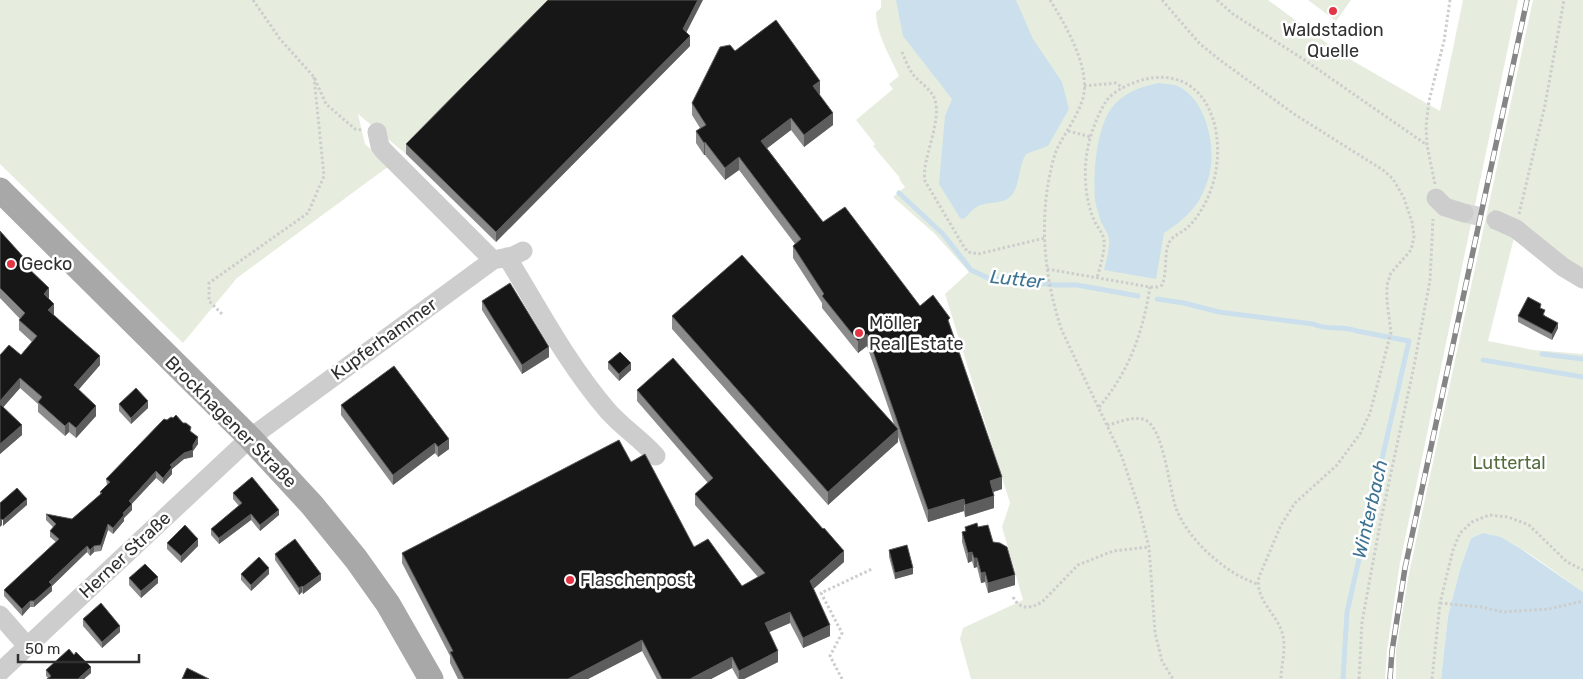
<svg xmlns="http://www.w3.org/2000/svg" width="1583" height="679" viewBox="0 0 1583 679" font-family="Rubik,sans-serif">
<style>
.green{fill:#e6edde}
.water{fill:#cbe0ec}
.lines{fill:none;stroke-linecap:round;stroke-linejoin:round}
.stream{stroke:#cbe0ec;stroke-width:5}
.minor-tunnel{stroke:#d6d6d6;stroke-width:19;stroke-dasharray:19 9;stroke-linecap:butt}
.path{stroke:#cdcdcd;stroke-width:3;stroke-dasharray:2.5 2.5;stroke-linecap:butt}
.minor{stroke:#cdcdcd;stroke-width:19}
.major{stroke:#a8a8a8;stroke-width:25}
.rail-casing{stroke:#858585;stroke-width:5.5}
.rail{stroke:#fff;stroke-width:4;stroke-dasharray:11;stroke-linecap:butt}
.wall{fill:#8b8b8b}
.shaded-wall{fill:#5d5d5d}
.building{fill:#171717;stroke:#5d5d5d}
.poi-dot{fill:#e43546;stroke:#fff;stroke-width:2}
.labels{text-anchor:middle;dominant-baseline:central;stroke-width:5;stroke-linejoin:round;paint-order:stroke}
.poi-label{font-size:18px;fill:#303030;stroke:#fff;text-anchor:start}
.street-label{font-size:18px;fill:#303030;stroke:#fff}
.park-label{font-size:18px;fill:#546c3d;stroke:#fff}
.water-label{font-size:19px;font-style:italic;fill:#3e7492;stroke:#fff}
</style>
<rect width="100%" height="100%" fill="#fff"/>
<path class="green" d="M0,0H557L406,154L358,114L365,144L389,166L237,278L183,343L0,164Z
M881,0H1268L1346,57L1440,111L1463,0H1518L1400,563L1387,650L1385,679H971L960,639L963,628L1023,600L1002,527L1010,503L945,294L969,272L935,234L893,197L905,187L899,179L900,178L873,146L875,144L856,120L893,89L889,84L899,76C890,56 876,34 876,12L881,8Z
M1308,0H1351L1336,21Z
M1533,0H1583V286L1514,238L1488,341L1533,350L1583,354V592C1563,579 1504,530 1482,534C1479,534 1475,537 1471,538L1460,569L1448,616L1441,679H1396V651L1409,573Z"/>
<path class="water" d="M896,0H1016L1033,39L1062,82L1069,109L1048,146L1026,154C1018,167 1020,185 1012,195C1003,206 986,200 975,208C971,211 968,215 964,219L960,218L939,184L945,116L952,99L903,36Z
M1159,83C1164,84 1170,84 1175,85C1204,96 1214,138 1211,165C1210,177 1204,192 1198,202C1189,215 1178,224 1164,233L1156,279L1104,270C1106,261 1110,249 1109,239C1108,233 1104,228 1101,222C1099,215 1096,207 1095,200C1093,173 1096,124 1115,104C1127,91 1143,86 1159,83Z
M1483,533L1501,537L1521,549L1583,592V679H1441L1448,616L1460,569L1471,538Z"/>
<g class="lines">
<path class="stream" d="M899,193L943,234L971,270L988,278L1055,285H1077L1138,296
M1157,299L1184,303L1219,312L1313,324C1330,331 1343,325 1357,331L1409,341L1347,612L1343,679
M1542,354L1583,359
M1483,360L1583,377"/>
<path class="minor-tunnel" d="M1464,213L1496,220"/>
<path class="path" d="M253,0L280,39L314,77L326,104L355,129L361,130
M1050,0C1065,24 1091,68 1083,98C1078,115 1067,130 1059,145C1054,154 1052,165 1050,174C1039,226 1045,281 1062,331L1122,457L1139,508L1149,547L1155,633L1162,661L1173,679
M1162,0L1200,44L1220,60L1294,114L1383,170L1393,179L1404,198L1412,222L1414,237L1411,250L1391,273L1387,285V301L1391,332L1370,413L1360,434L1337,465L1295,503L1281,525L1259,577C1254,600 1279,615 1283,636C1286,651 1281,665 1281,679
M1217,0L1233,14L1303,59L1427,145
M902,52C905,59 908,67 912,73C919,83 931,88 935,100C942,123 921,160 925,181L964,247L968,252L978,254L1045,238
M1084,86L1116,83L1123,88
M1068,131L1091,137
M1435,184L1427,145L1426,126L1429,101L1444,41L1450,0
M1519,214L1545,105L1564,0
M1047,269L1150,287H1157L1162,285C1168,272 1163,253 1170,241C1174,235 1183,232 1188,227C1202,214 1213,190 1216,170C1224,123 1203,67 1146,79C1133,82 1116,89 1107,100C1100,110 1095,123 1091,135C1083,161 1083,194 1094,220C1097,227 1103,233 1104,240C1105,252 1100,267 1097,278
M222,314L209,301V283L308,213L324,176L314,77
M1099,407C1129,372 1143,332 1150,287
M1107,425C1118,423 1134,415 1145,420C1164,428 1169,489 1176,508C1187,539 1227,575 1258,584
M1013,597C1020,610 1030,609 1042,602L1078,565L1113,551L1149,547
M1440,603L1481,607L1503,612L1549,609L1583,601
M842,679L830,656L842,633L821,593L872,569
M1359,679L1362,622L1380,524L1414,366L1430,280L1433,219
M1432,679L1440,603L1453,550L1460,533L1472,522L1489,515L1508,517L1529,525L1567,562L1583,570"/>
<path class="minor" d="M377,132L380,146L384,151L493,260
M1436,198L1445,207L1464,213
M1496,220L1516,229L1563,267L1583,279
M507,257C539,309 568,365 608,411C623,428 641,439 656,456
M0,615L28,647
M0,672L250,438L493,260L513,256L523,251"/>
<path class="major" d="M0,190L250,438L312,505L356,559L388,604L431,679"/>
<defs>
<path id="rail" d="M1390,679L1392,651L1405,568L1527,0"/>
</defs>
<use href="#rail" class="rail-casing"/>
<use href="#rail" class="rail"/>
</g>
<path class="wall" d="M686,32L690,46L496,242L406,154V144Z
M735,51L820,94H819L833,125L804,147L791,130L767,148L823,222L920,306L950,326L1002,489L993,492L994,508L965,517L964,511L928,522L898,437V442L828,505L672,329V316L894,424L867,346L858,353L822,308V303L793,258V246L795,244L739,170L725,180L705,155H704L696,143V131L700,128L692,115V103Z
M0,231L49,298V299L54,314H53L100,365L78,390L96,416L76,438L69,432L65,436L38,412V404L20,388L3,407L22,435L0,454V355H21L32,342L19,330V320L20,319L0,298Z
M482,301L549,357L522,374L482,310Z
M1541,308L1545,316L1558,328L1552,340L1518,322V316Z
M608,362L631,370L619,381L608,369Z
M637,390L844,562L813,589L830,636L803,648L790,623L769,632L778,662L744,679H738L732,668L711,679H657L642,651L588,679H458L450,663V656L402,563V553L631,462L694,547L742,586L758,577L695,505V494L708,483L637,401Z
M119,404L148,408L131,424L119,411Z
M341,405L449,449L438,457L435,453L393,485L341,415Z
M191,431L198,444L193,451V457L184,459L172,469V474L163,484L156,478L132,503V510L124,518V521L113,534L108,530L101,551L94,552L90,556L87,552L52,586V591L34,607H30L22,616L4,596V590L56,542L50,537V531L53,527L46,520V514L72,519L100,495V492L107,485L106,479Z
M233,493L279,515L260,531L251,520L219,544L211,535V529L239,506L233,499Z
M965,527H978L993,542L1015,585L988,593L985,582L981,583L977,567L974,568L972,561L968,563L962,542V532L965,531Z
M167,543L198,546L181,563L167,549Z
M889,550L913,574L895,579L889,557Z
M275,554L321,580L303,594L302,592L299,595L275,560Z
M241,574H269L251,591L241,580Z
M129,578L158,583L141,598L129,585Z
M83,619L120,632L102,648L83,626Z
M46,670L91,673L84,679H47L48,678L46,676Z"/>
<path class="shaded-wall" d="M698,0H703L683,39V29Z
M690,36V46L496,242V232Z
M820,81V94L813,99V86Z
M833,113V125L804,147V135Z
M791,118V130L761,153V141Z
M705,142V155H704V143Z
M739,157V170L725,180V168Z
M49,288V298L44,304V294Z
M54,304V314L48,320V310Z
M1558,323V328L1552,340V334Z
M867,334V346L858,353V341Z
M549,347V357L522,374V365Z
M100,356V365L74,395V385Z
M631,363V370L619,381V374Z
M20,378V388L0,411V401Z
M148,401V408L131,424V418Z
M96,406V416L76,438V428Z
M69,422V432L65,436V426Z
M22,425V435L0,454V444Z
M898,429V442L828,505V492Z
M198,437V444L193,451V457L184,459L172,469V474L163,484V478L170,465L193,445Z
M449,439V449L438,457V447Z
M435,443V453L393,485V475Z
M156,471V478L129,507V501Z
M1002,477V489L990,493V481Z
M994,496V508L965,517V505Z
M27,499V505L3,526V520Z
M964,499V511L928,522V510Z
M132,504V510L124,518V521L113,534V528L123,513Z
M279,510V515L260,531V525Z
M251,514V520L219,544V538Z
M2,519V525L0,527V520Z
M108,524V530L101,551V545Z
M198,539V546L181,563V556Z
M87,546V552L52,586V591L34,607V601L49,582Z
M94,546V552L90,556V550Z
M844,551V562L810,592V581Z
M972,552V561L968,563V553Z
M974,558H977V567L974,568Z
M269,568V574L251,591V585Z
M913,568V574L895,579V573Z
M985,572V582L981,583V573Z
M321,574V580L303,594V587Z
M1015,575V585L988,593V583Z
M158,577V583L141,598V591Z
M302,586V592L299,595V588Z
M30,601V607L22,616V609Z
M790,612V623L765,634V623Z
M830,625V636L803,648V638Z
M120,626V632L102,648V642Z
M642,640V651L588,679H568Z
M778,651V662L744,679H739V671Z
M732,657V668L711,679H690Z
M91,667V673L84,679H78Z"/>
<path class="building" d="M548,0H698L683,29L690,36L496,232L406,144Z
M776,20L820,81L813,86L833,113L804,135L791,118L761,141L823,222L845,207L920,306L933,295L950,318L948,320L1002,477L990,481L994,496L965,505L964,499L928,510L867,334L858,341L822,296L824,294L793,246L801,239L739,157L725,168L705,142L704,143L696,131L706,125L692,103L720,47L730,45L735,51Z
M0,231L27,261L24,264L49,288L44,294L54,304L48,310L100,356L74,385L96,406L76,428L69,422L65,426L38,402L42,397L20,378L0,401V355L9,345L21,355L37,336L19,320L25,313L0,288Z
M742,255L898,429L828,492L672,316Z
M510,283L549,347L522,365L482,301Z
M1528,297L1541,304L1540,308L1545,310L1543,315L1558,323L1552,334L1518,316Z
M620,352L631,363L619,374L608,362Z
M673,358L823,529L824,528L844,551L810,581L830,625L803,638L790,612L765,623L778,651L739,671L732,657L690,679H662L642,640L568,679H464L450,652L453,651L402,553L619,440L631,462L645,454L694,547L708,539L742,586L765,573L695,494L713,478L637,390Z
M394,366L449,439L438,447L435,443L393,475L341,405Z
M136,388L148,401L131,418L119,404Z
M0,404L22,425L0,444Z
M176,415L183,423H186L191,427L190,431L198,437L193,445V450L184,453L170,465L172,467L163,478L156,471L129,501L132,504L123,513L124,515L113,528L108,524L101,545L94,546L90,550L87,546L49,582L52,585L34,601H30L22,609L4,590L59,539L50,531L56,524L46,514L72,519L102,493L100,492L110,482L106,479L164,419L167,420L171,417L173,418Z
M252,477L279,510L260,525L251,514L219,538L211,529L242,503L233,493Z
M17,488L27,499L3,520L2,519L0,520V503Z
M977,523L978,527L988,525L993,542L1000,543L1007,547L1015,575L988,583L985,572L981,573L977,558H974L972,552L968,553L962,532L966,531L965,527Z
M185,525L198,539L181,556L167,543Z
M295,539L321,574L303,587L302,586L299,588L275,554Z
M907,545L913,568L895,573L889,550Z
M259,557L269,568L251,585L241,574Z
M145,564L158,577L141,591L129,578Z
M101,603L120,626L102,642L83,619Z
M69,649L74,655L76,652L91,667L78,679H47L51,676L46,670Z
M187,668L209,679H182Z"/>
<g class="poi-dot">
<circle cx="1333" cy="11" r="5"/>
<circle cx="11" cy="264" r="5"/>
<circle cx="859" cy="333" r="5"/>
<circle cx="570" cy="580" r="5"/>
</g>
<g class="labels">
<g class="poi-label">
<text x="1333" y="30" text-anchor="middle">Waldstadion<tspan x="1333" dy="21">Quelle</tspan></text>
<text x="21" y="264">Gecko</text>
<text x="869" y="323">Möller<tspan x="869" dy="21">Real Estate</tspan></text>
<text x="580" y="580">Flaschenpost</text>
</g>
<g class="street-label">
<text transform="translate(384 339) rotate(-36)">Kupferhammer</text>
<text transform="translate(231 422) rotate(45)">Brockhagener Straße</text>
<text transform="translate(125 555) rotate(-43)">Herner Straße</text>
</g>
<g class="park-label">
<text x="1509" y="463">Luttertal</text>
</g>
<g class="water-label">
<text transform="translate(1017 279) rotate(6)">Lutter</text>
<text transform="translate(1370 509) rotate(-77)">Winterbach</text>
</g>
</g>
<path d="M18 654v8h121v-8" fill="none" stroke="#303030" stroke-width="2.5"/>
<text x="25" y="654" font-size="15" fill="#303030" stroke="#ffffff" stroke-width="4" paint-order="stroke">50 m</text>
</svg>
